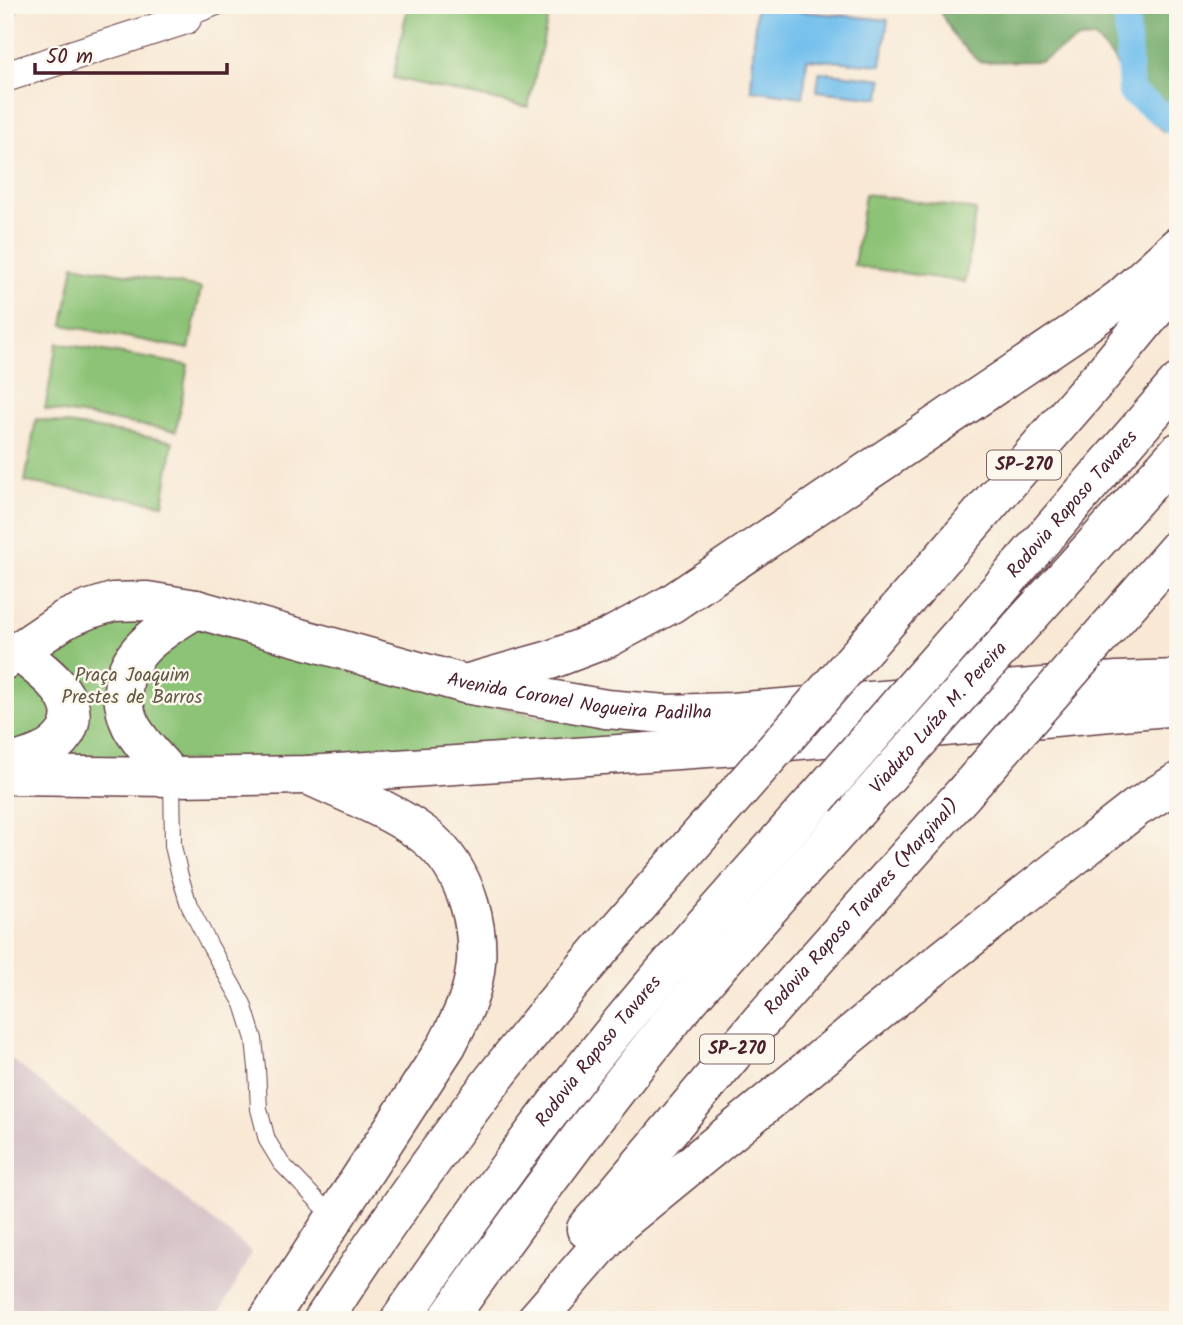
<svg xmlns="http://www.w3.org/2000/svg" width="1183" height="1325" viewBox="0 0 1183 1325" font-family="Kalam,sans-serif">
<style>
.industrial{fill:#d2bec4}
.green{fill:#8cc376;stroke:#6b7150;stroke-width:2}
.forest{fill:#71a967;stroke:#5e6449;stroke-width:2}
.water{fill:#73c0ed;stroke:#5e708c;stroke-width:2}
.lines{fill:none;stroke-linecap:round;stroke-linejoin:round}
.canal{stroke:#73c0ed;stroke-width:26}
.service-casing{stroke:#643d44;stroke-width:18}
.minor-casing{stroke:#643d44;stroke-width:32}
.secondary-casing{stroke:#643d44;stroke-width:41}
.trunk-casing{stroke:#643d44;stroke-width:41}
.motorway-casing{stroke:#643d44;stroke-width:41}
.service{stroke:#fff;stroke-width:16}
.minor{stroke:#fff;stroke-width:30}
.secondary{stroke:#fff;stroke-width:38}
.trunk{stroke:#fff;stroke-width:38}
.motorway{stroke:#fff;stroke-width:38}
.trunk-bridge-casing{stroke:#643d44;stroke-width:41;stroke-linecap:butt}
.motorway-bridge-casing{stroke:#643d44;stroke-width:41;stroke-linecap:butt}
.trunk-bridge{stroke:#fff;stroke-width:38}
.motorway-bridge{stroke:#fff;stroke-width:38}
.labels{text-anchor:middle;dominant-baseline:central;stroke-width:5;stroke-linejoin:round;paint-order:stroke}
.shield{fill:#fbf7ec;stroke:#7f6065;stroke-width:2}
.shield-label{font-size:18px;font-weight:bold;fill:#4a1f2b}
.street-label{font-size:19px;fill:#4a1f2b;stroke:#fbf7ec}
.park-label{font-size:19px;fill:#615845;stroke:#fbf7ec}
</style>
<rect width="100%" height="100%" fill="#fbf7ec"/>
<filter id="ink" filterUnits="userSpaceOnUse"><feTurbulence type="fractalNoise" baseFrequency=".0143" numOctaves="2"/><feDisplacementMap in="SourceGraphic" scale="14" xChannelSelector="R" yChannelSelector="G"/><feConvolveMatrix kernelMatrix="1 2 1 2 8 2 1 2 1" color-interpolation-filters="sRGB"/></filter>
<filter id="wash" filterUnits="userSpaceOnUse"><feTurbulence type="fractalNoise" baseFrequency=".00686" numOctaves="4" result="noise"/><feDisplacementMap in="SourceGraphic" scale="28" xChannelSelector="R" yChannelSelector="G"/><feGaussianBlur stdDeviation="1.57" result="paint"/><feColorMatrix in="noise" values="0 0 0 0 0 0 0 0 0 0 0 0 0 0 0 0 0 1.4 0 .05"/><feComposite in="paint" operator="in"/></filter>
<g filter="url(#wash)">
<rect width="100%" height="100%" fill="#f8e8d4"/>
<path class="industrial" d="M5,1054L252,1252L216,1320H5Z"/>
<path class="green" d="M408,5H551L528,107L393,78Z
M865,194L976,210L965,282L854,266Z
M74,265L201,288L189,349L63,325Z
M57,343L188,365L176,431L45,409Z
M36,419L173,441L163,504L25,482Z
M159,617L539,717L605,724L763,733L368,761H5V683L16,676L54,643L97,618Z"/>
<path class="forest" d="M936,5H1178V118L1174,117L1163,131L1145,115L1113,58L1095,38L1079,39L1041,61L980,62L956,39Z"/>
<path class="water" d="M756,7L888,20L881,65L807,59L803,97L751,90Z
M819,72L882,79L880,98L817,91Z"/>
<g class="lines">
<path class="canal" d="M1126,5L1131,92L1178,125
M5,6L7,5"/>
</g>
</g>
<g filter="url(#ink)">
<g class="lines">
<defs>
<path id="service" d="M186,19L222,5
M172,777L173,846L180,876L189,905L210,946L243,1004L254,1039L257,1068L259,1109L267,1140L281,1163L334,1218"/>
<path id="minor" d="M5,77L186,19"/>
<g id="secondary">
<path id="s1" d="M5,660L64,620L87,610L113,602L147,601L196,609L465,684L606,709L666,714L732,712L1117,681L1178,679"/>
<path d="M5,766C17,761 30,758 41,753C51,749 60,741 66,732C85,698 40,669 17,651"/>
<path d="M5,775L172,777L308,775L722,747L1178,706"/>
<path d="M172,777C158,761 141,744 131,726C126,716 124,706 123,695C122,651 164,629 196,609"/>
</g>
<g id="trunk">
<path d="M1116,619L1178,548"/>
<path d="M867,645L1105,371L1178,282"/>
<path d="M465,684L550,660L608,638L671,604L1073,333L1121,298L1178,246"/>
<path id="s2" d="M586,1229L759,1023L964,793"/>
<path d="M268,1320L447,1045C456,1027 466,1009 471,990C486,937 468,868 423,834C389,809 346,793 308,775"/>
<path d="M323,1320C376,1239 433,1157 492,1081C563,990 640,904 716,817"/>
<path d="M536,1320L620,1223L926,973L1040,883L1136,808L1178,782"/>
</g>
<g id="motorway">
<path id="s3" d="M966,628L1178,383"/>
<path d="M1018,629L1178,452"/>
<path id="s4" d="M400,1320C464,1228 528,1137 598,1051C668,964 743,881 817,798"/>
<path d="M447,1320C509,1233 571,1147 637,1064C707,975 784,892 860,807"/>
</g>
</defs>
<use href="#service" class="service-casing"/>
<use href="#minor" class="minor-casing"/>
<use href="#secondary" class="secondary-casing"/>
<use href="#trunk" class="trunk-casing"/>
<use href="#motorway" class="motorway-casing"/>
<use href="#service" class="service"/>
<use href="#minor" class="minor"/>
<use href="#secondary" class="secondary"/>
<use href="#trunk" class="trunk"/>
<use href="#motorway" class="motorway"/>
<defs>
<path id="trunk-bridge" d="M964,793L1116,619
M716,817L867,645"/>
<g id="motorway-bridge">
<path d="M817,798L966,628"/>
<path id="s5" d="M860,807L1018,629"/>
</g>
</defs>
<use href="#trunk-bridge" class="trunk-bridge-casing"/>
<use href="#motorway-bridge" class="motorway-bridge-casing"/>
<use href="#trunk-bridge" class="trunk-bridge"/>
<use href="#motorway-bridge" class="motorway-bridge"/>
</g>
</g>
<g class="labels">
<g class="shield">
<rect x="987" y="450.5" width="74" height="29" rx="5"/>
<rect x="700" y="1034.5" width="74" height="29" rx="5"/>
</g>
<g class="shield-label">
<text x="1024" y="465">SP-270</text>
<text x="737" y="1049">SP-270</text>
</g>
<g class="street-label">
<text stroke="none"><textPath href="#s3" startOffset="163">Rodovia Raposo Tavares</textPath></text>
<text stroke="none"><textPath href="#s1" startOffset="602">Avenida Coronel Nogueira Padilha</textPath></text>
<text stroke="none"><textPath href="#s5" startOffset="119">Viaduto Luíza M. Pereira</textPath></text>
<text stroke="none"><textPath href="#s2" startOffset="424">Rodovia Raposo Tavares (Marginal)</textPath></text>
<text stroke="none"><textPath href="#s4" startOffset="334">Rodovia Raposo Tavares</textPath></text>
</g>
<g class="park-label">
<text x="132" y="676">Praça Joaquim<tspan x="132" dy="22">Prestes de Barros</tspan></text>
</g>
</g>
<rect width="1183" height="1325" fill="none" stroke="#fbf7ec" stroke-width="28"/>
<path d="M35 63v10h192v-10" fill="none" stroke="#4a1f2b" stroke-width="3.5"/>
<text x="46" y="63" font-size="21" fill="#4a1f2b" stroke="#fbf7ec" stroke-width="5" paint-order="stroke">50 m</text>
</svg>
